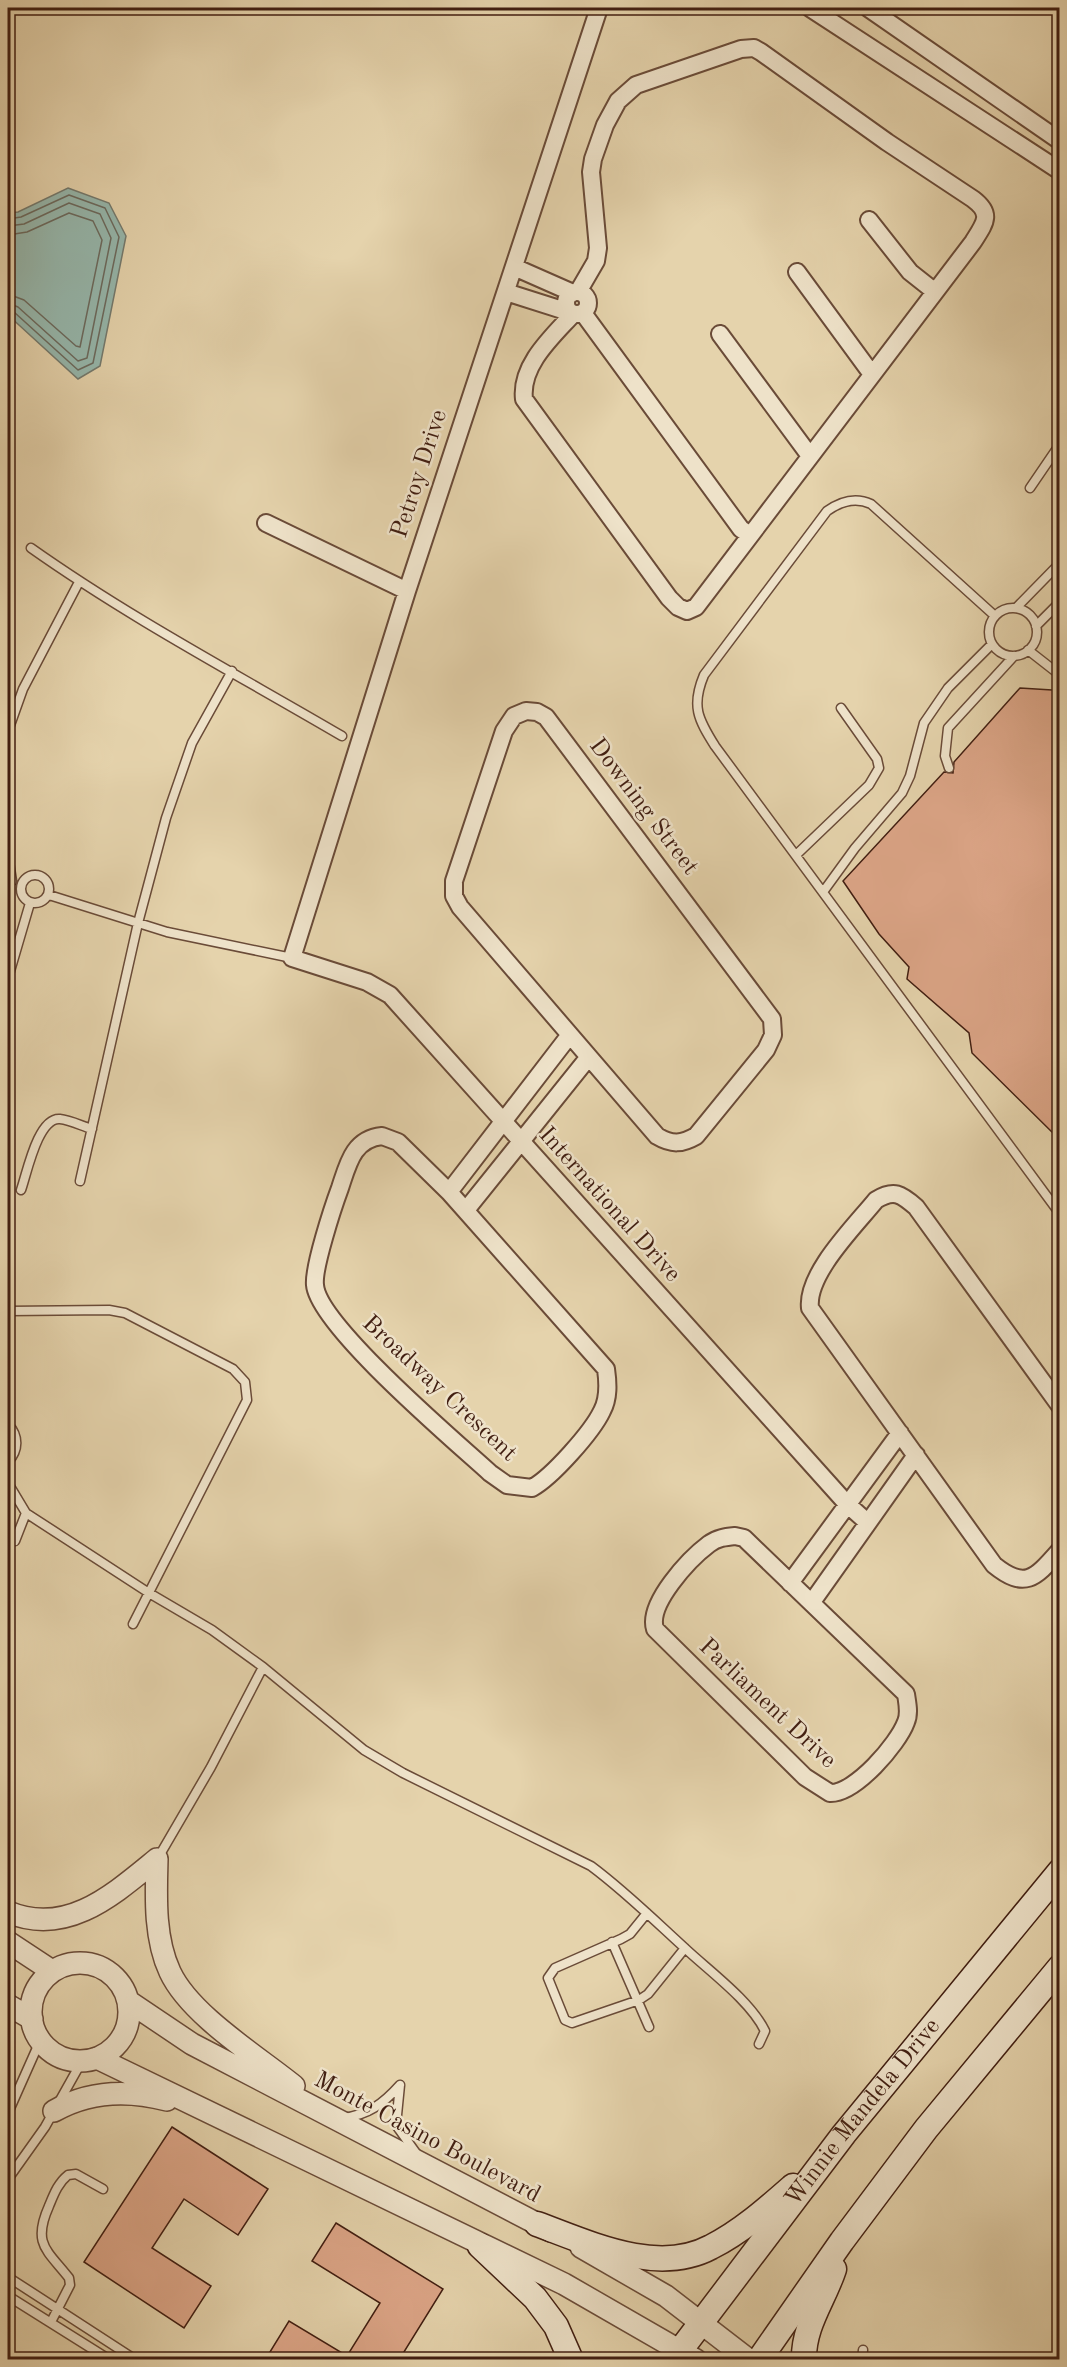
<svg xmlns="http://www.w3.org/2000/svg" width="1067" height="2367" viewBox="0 0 1067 2367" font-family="'Old Standard TT',serif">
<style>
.water{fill:#96b7ac;stroke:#747a6e;stroke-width:1.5}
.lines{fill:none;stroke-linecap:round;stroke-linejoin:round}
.shore{stroke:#6c6a5e;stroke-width:1.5}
.building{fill:#dca587;stroke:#411e11;stroke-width:1.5}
.service-casing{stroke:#6a4b38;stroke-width:11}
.minor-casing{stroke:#6a4b38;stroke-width:20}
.tertiary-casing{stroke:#6a4b38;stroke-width:24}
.secondary-casing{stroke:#411e11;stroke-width:27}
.service{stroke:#eee2c9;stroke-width:8}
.minor{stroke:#eee2c9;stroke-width:16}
.tertiary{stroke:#eee2c9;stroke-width:21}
.secondary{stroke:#eee2c9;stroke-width:24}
.labels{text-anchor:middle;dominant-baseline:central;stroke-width:5;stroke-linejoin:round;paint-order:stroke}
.street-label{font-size:24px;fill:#411e11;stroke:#eee2c9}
</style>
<rect width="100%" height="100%" fill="#e5d3ac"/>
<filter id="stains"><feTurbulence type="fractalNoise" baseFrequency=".00333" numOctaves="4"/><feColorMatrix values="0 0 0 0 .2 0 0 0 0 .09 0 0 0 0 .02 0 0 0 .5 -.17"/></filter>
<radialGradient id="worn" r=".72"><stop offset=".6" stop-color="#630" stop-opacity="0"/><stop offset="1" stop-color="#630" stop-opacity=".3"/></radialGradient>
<path class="water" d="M68,188L109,203L126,236L100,366L78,379L8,315V213L18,212Z"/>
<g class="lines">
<path class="shore" d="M8,219L21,217L69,195L105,208L119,237L93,363L78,370L14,312L8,311
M8,226L24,224L69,203L100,214L111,238L87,358L78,361L18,307L8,303
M8,235L27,232L69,213L93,221L102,240L80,347L76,346L24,300L8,294"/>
</g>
<path class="building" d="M1020,688L1052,690L1059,696V1139L972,1053L969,1033L907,979L909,967L879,934L843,881L944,772L953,773L954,762Z
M172,2127L268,2189L238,2235L184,2199L152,2248L211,2286L184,2328L84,2262Z
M336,2223L443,2289L399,2360H265L289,2321L347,2356L380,2303L312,2261Z"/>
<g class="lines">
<defs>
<path id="service" d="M1030,488L1060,444
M31,548C130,618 238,675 342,736
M1016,608L1060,563
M989 632a24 24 0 1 1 48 0a24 24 0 1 1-48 0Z
M995,616L871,504C856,497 841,501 827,511L704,675C691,706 698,719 715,746L1060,1214
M1036,626L1060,602
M1028,650L1060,675
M8,731L23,689L79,582
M949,768L945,756L948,728L1014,656
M8,855L12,881
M796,855L869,785L879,768L877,759L841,708
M21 889a14 14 0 1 1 28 0a14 14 0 1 1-28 0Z
M823,892L855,848L902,793L910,776L924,723L948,688L992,644
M49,895L167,932L292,958
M8,978L30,903
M80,1181L138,923L166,818L192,743L232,671
M21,1190C27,1173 38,1117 60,1119C70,1120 82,1126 92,1129
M8,1311L109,1310L125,1313L233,1369L245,1382L247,1400L133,1624
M8,1424C19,1436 19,1450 8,1462
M8,1483L26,1513L149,1593L212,1630L263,1667L364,1750L403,1773L591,1866C626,1892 656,1922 688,1951C712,1973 751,2002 765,2031L759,2044
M15,1541L26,1513
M158,1858L211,1767L263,1667
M647,1913L630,1934L621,1939L555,1968L548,1978L565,2020L572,2023L639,2000L648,1994L685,1948
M612,1942L649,2027
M400,2085L396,2125L416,2153
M8,2113L40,2041
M343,2118C368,2115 383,2104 400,2085
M8,2179L45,2127L82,2061
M8,2263L10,2278
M8,2277L136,2360
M8,2296L110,2360
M51,2322L70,2285L69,2278C47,2250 32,2244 49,2206C54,2194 58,2183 68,2175L76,2174L103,2189
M862,2360L863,2350"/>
<path id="minor" d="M599,8L407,591L292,958L367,982L390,995L847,1504L867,1522
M810,8L1060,171
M868,8L1060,141
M869,220L910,272L934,291
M514,267L573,293
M797,272L871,373
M566 303a11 11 0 1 1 22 0a11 11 0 1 1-22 0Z
M506,292L569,312
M583,313L741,529L750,535
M573,314C553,336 520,365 524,399L669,598L678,607L687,611L696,607L973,242C985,223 993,214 973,199L887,142L761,52L754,48L741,49L636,85L618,101L605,125L593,159L591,172L598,248L596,261L578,292
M720,334L810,456
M266,523L407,591
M526,711L537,712L546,717L772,1019L773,1035L766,1050L696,1136C682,1144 672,1145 657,1136L460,907L454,896V881L504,731L514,716Z
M382,1136L398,1142L449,1192L606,1369C608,1383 609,1398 602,1411C592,1432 552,1477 532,1488L507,1485L490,1473C456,1442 318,1325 315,1285C313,1268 333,1207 340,1188C348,1164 353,1139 382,1136Z
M449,1192L569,1036
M466,1210L588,1058
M1060,1406L916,1207C901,1194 894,1189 876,1200C855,1226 806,1274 810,1308L994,1565C1026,1591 1036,1577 1060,1550
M735,1536L744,1538L906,1694C907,1702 910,1713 906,1722C898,1744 855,1794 830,1793L805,1777L655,1629C647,1604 689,1559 709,1544C717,1538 725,1537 735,1536Z
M790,1583L900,1433
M812,1602L916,1455"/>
<path id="tertiary" d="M157,1859C156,1896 154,1938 170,1972C190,2015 257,2056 294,2086
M8,1912C67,1937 114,1894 157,1859
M8,1942L52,1971
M31 2012a49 49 0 1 1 98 0a49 49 0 1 1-98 0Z
M128,2001L192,2044L551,2231
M8,2005L32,2019
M97,2058L564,2284L696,2360
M54,2111C89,2091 129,2090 167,2100
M581,2247L666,2296L749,2360"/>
<g id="secondary">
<path d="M537,2224C589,2243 657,2276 711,2247C741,2232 768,2208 793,2186"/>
<path d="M480,2246L535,2298L556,2326L571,2360"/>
<path id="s1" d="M673,2360L844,2134L1060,1871"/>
<path d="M759,2360L842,2241L926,2129L1060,1967"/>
<path d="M804,2360C803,2326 824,2300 834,2269"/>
</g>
</defs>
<use href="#service" class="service-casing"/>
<use href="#minor" class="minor-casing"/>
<use href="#tertiary" class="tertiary-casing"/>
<use href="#secondary" class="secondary-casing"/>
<use href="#service" class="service"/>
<use href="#minor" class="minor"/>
<use href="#tertiary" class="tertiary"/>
<use href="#secondary" class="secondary"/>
</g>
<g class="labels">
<g class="street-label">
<text transform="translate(420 474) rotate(-72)">Petroy Drive</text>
<text transform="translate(643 807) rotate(53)">Downing Street</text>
<text transform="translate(609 1205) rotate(48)">International Drive</text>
<text transform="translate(439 1389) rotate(43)">Broadway Crescent</text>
<text transform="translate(767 1704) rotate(43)">Parliament Drive</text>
<text stroke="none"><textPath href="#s1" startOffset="312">Winnie Mandela Drive</textPath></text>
<text transform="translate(427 2138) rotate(28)">Monte Casino Boulevard</text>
</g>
</g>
<rect width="1067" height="2367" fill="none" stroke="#e5d3ac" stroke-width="30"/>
<rect x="9" y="9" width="1049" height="2349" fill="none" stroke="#411e11" stroke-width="3"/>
<rect x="15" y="15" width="1037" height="2337" fill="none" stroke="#411e11" stroke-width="1.5"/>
<rect width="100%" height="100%" filter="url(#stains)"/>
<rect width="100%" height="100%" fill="url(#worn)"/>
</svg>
